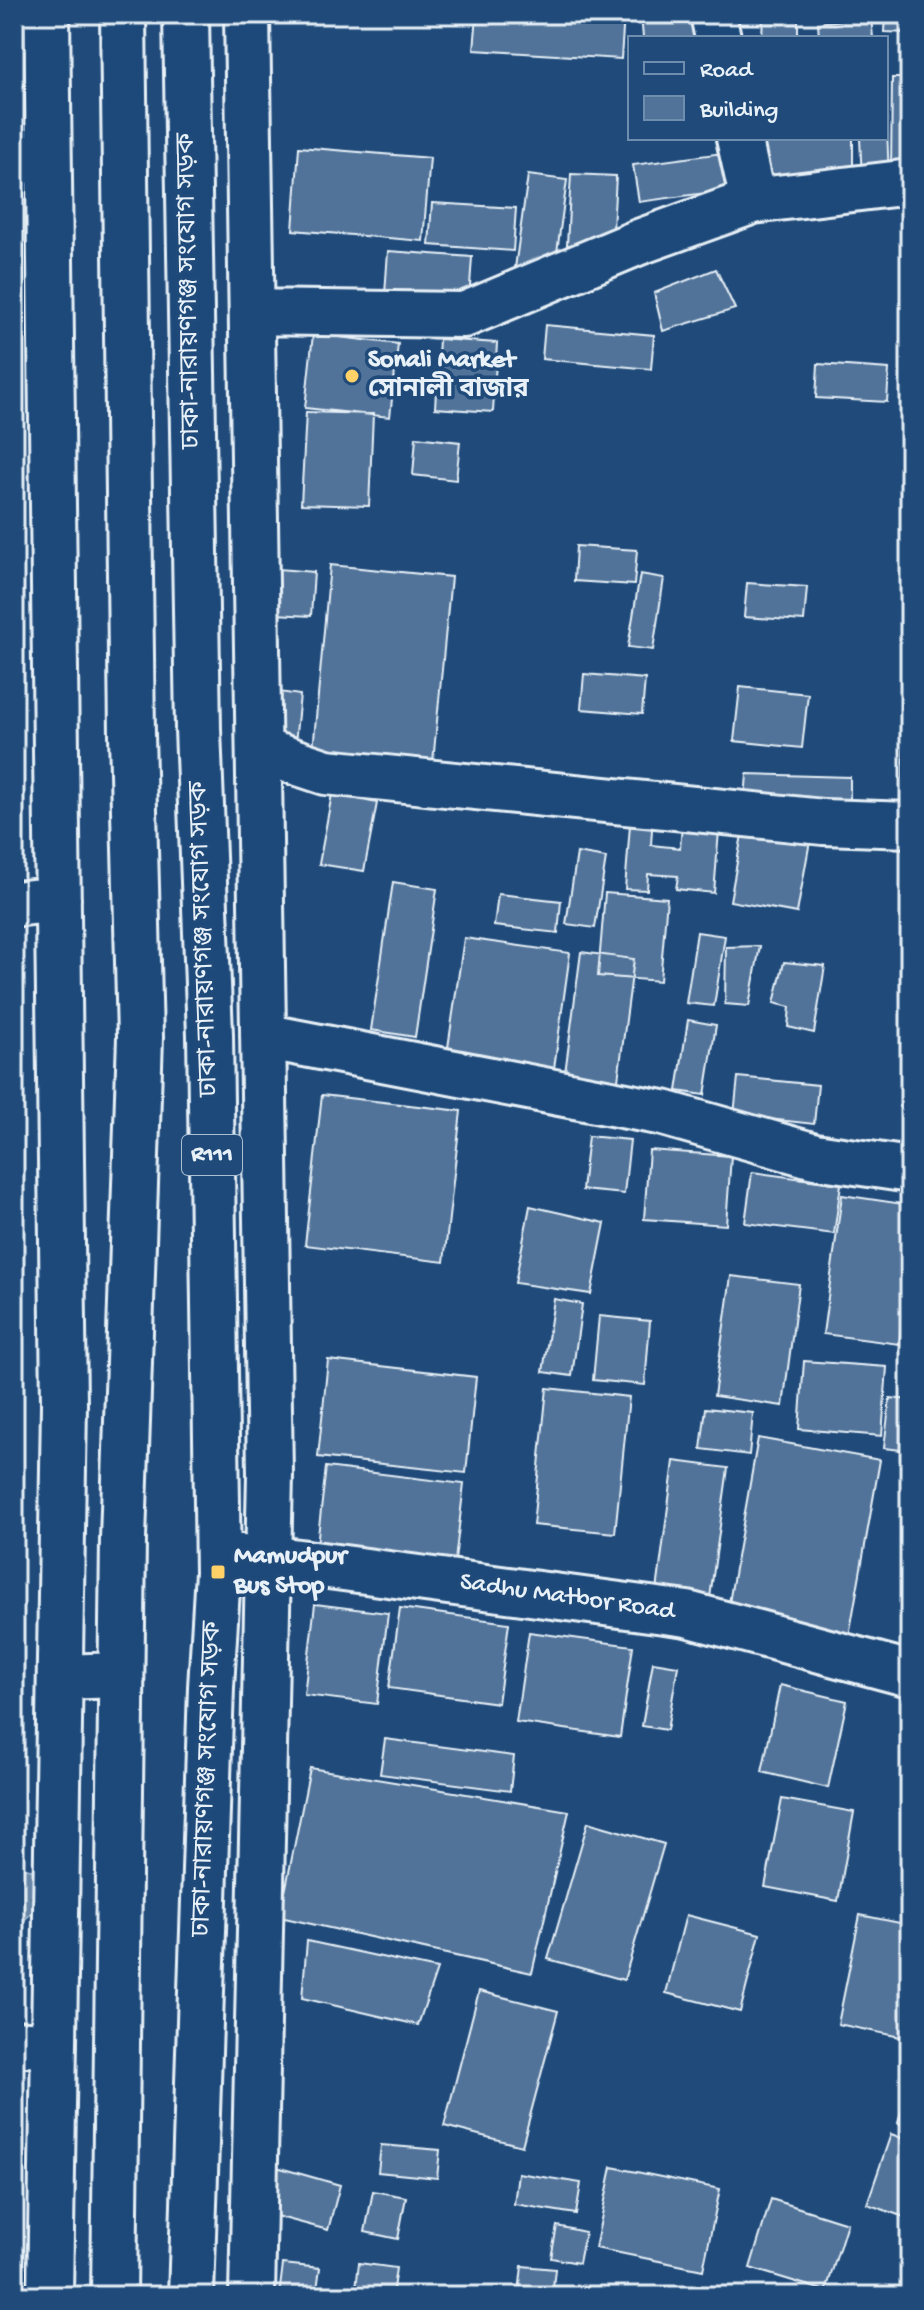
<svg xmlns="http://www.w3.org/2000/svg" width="924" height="2310" viewBox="0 0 924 2310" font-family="'Gochi Hand','Noto Sans Bengali',sans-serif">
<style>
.water{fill:url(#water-ripples);stroke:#9ab0c7;stroke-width:2}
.building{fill:#517399;stroke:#e8f1f8;stroke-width:2}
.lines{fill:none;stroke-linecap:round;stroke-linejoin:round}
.minor-casing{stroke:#e8f1f8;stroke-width:50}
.major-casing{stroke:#e8f1f8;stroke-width:50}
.minor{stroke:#1f4a7a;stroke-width:44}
.major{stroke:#1f4a7a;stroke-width:44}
.poi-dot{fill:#ffd166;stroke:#1f4a7a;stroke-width:3}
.labels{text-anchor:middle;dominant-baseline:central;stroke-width:7;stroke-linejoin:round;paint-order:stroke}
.shield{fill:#1f4a7a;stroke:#acbfd2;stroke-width:2}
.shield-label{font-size:24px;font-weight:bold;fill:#e8f1f8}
.street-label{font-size:26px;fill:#e8f1f8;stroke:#1f4a7a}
.poi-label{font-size:26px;font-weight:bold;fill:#e8f1f8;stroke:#1f4a7a;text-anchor:start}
</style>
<defs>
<pattern id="water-ripples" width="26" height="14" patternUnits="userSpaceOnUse" patternTransform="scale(2)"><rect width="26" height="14" fill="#6685a7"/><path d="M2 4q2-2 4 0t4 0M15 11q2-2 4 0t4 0" fill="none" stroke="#596d82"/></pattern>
</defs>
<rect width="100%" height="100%" fill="#1f4a7a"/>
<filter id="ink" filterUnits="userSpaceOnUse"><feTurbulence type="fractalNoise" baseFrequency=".0125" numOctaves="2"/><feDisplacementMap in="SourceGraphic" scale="16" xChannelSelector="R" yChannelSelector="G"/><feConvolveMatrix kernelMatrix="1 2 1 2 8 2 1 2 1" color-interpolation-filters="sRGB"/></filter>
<g filter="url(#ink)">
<path class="water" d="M14,1865L30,1869L42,1878L43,1903L14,1929Z"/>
<path class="building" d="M477,14H624L621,59L474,50Z
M641,14H696L698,38H643Z
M763,14H798V38H762Z
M885,14H910V33L884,32Z
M871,17L873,38H819L818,23Z
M892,78H910V172L891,171Z
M886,101L889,179L862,180L860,138H886Z
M760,138H853V179L760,178Z
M299,147L430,158L423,241L293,230Z
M737,151L743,188L639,202L633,165Z
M571,174L616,176L612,247L567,245Z
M528,175L567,180L554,274L515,268Z
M432,203L516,208L513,251L429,245Z
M388,251L472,257L469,300L385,294Z
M716,269L735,309L663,331L654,293Z
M545,325L654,335L651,369L542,359Z
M313,334L398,344L390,417L305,408Z
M439,339L497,343L493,412L435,408Z
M818,364L889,369L887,402L816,398Z
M306,412L373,414L369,506L301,504Z
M416,437L460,442L456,480L413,475Z
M576,546L637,550L634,585L574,581Z
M330,565L451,577L433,762L313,750Z
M278,569L314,572L311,616L275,614Z
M640,574L664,578L653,650L628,647Z
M747,583L807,587L804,621L744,617Z
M584,674L645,679L642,714L581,709Z
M740,687L808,694L802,748L734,741Z
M266,690L300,695L295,743L261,738Z
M904,700H910V799H903Z
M747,774L850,777V825L743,824Z
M332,794L377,803L364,871L319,864Z
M631,812L653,814L651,845L680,848L683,815L720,818L714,893L676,889L678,876L648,874L647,890L625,889Z
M743,829L810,841L797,913L730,901Z
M577,853L606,858L595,928L566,924Z
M393,882L437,889L415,1037L371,1030Z
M605,893L667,898L660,981L598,976Z
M498,894L561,901L558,933L494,926Z
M697,932L725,936L714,1006L686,1003Z
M464,938L570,953L551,1090L444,1075Z
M760,946L749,1006L725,1004L726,947Z
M581,952L634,959L613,1118L560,1111Z
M784,962L825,966L814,1033L788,1027L790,1007L774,1003Z
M688,1020L716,1025L705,1095L677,1091Z
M738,1077L818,1085L814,1124L734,1115Z
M322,1095L461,1111L444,1262L305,1245Z
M588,1136L630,1140L624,1194L582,1190Z
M649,1150L731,1156L726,1225L644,1219Z
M752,1172L841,1184L834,1234L745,1223Z
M842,1195L910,1205V1264L899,1344L823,1334Z
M530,1206L605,1223L591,1294L515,1283Z
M731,1276L799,1284L783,1406L714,1396Z
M554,1299L582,1304L572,1376L543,1372Z
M599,1316L650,1321L645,1385L593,1380Z
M328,1360L476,1377L466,1473L318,1457Z
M804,1361L887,1367L882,1436L799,1429Z
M547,1388L629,1397L615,1533L533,1525Z
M890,1398L910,1400V1451L884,1448Z
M706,1408L753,1413L749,1455L701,1449Z
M758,1438L880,1460L848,1642L726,1620Z
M674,1461L728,1468L709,1605L656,1598Z
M326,1467L464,1484L453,1578L315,1562Z
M315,1604L388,1613L377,1704L304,1695Z
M400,1608L509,1623L498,1703L389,1688Z
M529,1632L633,1646L620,1737L516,1722Z
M653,1662L678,1666L667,1730L642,1726Z
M780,1685L847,1701L828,1788L762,1772Z
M385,1739L514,1756L510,1791L380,1774Z
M310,1768L569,1811L532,1973L280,1917Z
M782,1799L854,1812L838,1901L765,1887Z
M588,1822L664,1844L624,1980L548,1959Z
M686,1915L760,1934L740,2012L666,1993Z
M860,1915L910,1925V2039L838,2024Z
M307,1941L437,1969L418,2025L302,1998Z
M479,1991L558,2011L522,2146L444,2126Z
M910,2083V2126L898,2123Z
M891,2134L910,2141V2219L867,2204Z
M381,2145L440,2150L437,2178L378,2172Z
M273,2166L340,2185L328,2230L261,2212Z
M612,2167L720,2189L703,2270L595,2248Z
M518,2173L581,2183L576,2214L514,2204Z
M373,2191L406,2197L398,2239L365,2232Z
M771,2199L847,2223L826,2291L750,2268Z
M557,2226L585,2232L579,2263L551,2258Z
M359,2263L396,2268L392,2296H355Z
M283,2264L320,2268L316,2296H279Z
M522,2266L555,2269L552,2296L519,2293Z"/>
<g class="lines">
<defs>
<path id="minor" d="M47,14L64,1404L50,2296
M247,14L270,1474L252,2296
M713,14L718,38
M739,138L753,201
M252,312L464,315L639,242L753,201L910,182
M259,750L326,772L823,822L910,825
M14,904L58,899
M263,1036L663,1113L815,1156L910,1170
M240,1557L269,1558L687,1614L910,1674
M14,2043L54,2046"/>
<path id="major" d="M186,14L198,729L210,1035L218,1572L211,1687L191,2296
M60,1677L121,1675
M114,2296L123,1539L140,1037L132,735L123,14"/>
</defs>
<use href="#minor" class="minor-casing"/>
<use href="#major" class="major-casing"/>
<use href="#minor" class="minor"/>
<use href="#major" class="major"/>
</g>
</g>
<g class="poi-dot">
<circle cx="352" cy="376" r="8"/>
<rect x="210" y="1564" width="16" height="16" rx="4"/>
</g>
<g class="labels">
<rect class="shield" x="182" y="1135" width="60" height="40" rx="6"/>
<g class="shield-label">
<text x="212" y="1155">R111</text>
</g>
<g class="street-label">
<text transform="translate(191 291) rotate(-91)">ঢাকা-নারায়ণগঞ্জ সংযোগ সড়ক</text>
<text transform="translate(206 939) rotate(-92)">ঢাকা-নারায়ণগঞ্জ সংযোগ সড়ক</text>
<text transform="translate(567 1598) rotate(8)">Sadhu Matbor Road</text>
<text transform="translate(209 1779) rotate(-88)">ঢাকা-নারায়ণগঞ্জ সংযোগ সড়ক</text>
</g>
<g class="poi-label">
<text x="368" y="361">Sonali Market<tspan x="368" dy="30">সোনালী বাজার</tspan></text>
<text x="234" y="1557">Mamudpur<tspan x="234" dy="30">Bus Stop</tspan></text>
</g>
</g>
<rect width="924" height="2310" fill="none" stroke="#1f4a7a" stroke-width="48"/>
<rect x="24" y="24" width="876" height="2262" fill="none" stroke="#e8f1f8" stroke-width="3" filter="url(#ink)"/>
<rect x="628" y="36" width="260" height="104" fill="#1f4a7a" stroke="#6f8dac" stroke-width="2"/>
<rect x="644" y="62" width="40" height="12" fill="#1f4a7a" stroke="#6f8dac" stroke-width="2"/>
<text x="700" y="76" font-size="24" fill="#e8f1f8">Road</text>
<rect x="644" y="96" width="40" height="24" fill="#517399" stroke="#6f8dac" stroke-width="2"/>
<text x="700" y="116" font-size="24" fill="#e8f1f8">Building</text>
</svg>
